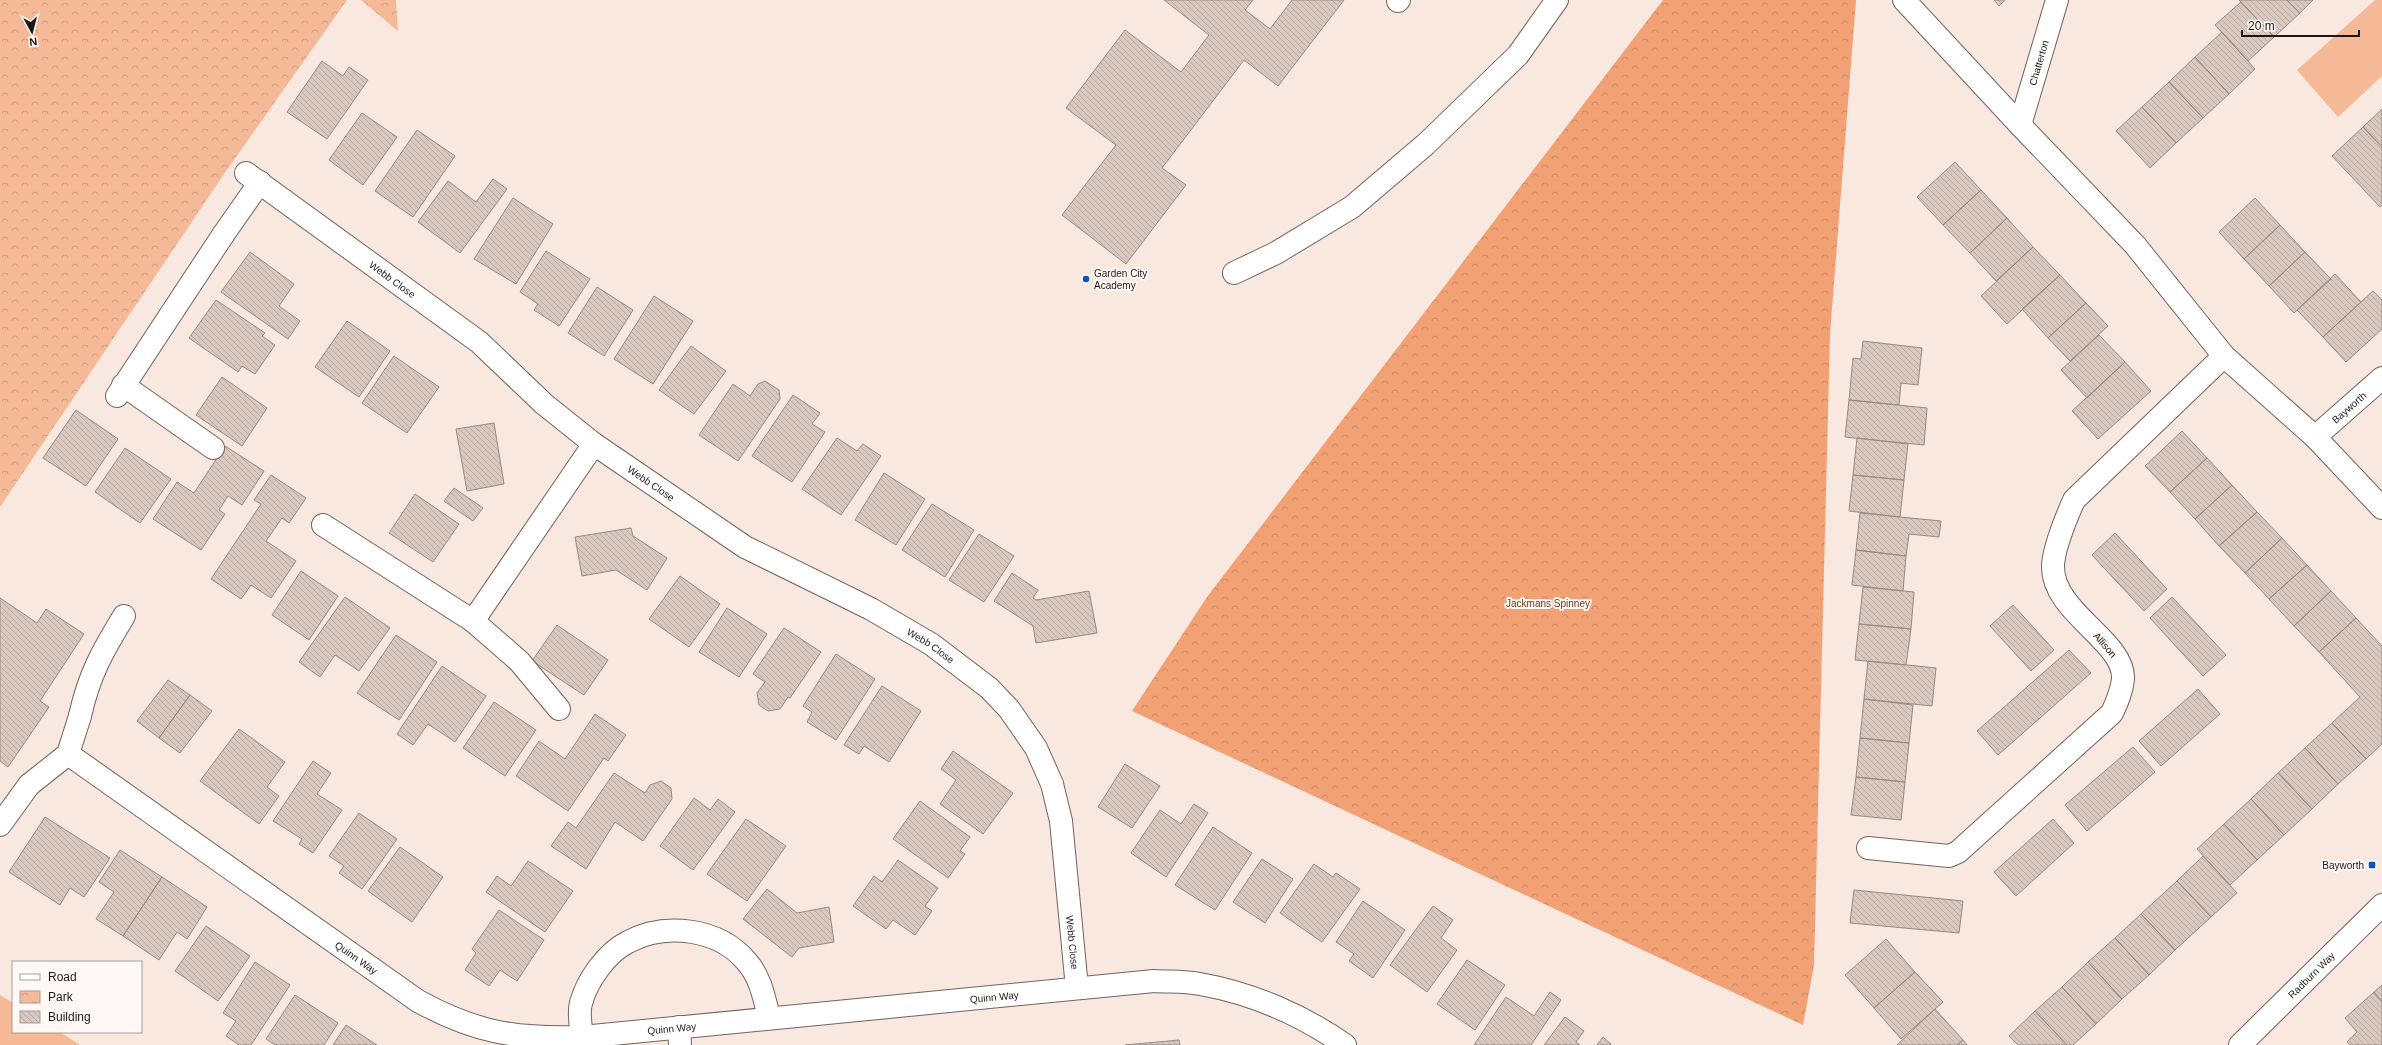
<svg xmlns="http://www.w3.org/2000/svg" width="2382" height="1045" viewBox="0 0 2382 1045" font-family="Helvetica,sans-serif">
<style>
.green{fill:#f5b998}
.forest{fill:url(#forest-crowns)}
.park{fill:url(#park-crowns)}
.building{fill:url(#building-back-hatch);stroke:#998981}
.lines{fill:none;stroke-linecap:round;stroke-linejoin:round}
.service-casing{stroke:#72635b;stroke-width:24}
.minor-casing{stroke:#72635b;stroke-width:24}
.service{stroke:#fff;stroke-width:22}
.minor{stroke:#fff;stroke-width:22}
.poi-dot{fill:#0a54be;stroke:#fff8f4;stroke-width:1.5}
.labels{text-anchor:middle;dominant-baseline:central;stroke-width:4;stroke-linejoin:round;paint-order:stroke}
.street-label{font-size:10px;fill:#1e1815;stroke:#fff8f4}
.poi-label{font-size:10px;fill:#1e1815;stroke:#fff8f4;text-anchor:start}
.park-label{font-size:10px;fill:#6c3817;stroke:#fff8f4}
</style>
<defs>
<pattern id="forest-crowns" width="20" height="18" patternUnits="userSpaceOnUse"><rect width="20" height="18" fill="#f2a174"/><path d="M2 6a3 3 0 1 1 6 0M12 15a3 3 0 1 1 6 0" fill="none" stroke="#cf8a64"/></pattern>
<pattern id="park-crowns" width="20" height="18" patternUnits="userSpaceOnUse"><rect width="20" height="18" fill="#f5b998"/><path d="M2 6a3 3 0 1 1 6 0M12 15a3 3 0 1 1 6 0" fill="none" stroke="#d29e82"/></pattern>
<pattern id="building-back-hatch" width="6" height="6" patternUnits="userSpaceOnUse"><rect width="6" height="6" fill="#d9c8bf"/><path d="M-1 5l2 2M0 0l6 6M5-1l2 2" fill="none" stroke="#baaba3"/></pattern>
</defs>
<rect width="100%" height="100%" fill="#f9e8df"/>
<path class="green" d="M2375,0H2382V76L2338,117L2297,70Z
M0,995L13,1003V1032H60L80,1045H0Z"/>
<path class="forest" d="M1663,0H1856L1830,334L1814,965L1803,1025L1132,711L1207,597Z"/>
<path class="park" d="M0,0H347L224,174L0,507Z
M361,0H396L398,31Z"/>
<path class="building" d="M1253,0L1245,10L1270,29L1292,0H1344L1278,86L1244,60L1162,168L1186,185L1126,264L1062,215L1116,145L1066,108L1125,30L1181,72L1209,35L1164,0Z
M1994,0H2005L1999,6Z
M2239,0H2287L2300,13L2274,37Z
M2287,0H2313L2300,13Z
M2241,2L2274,37L2248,61L2215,25Z
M2222,32L2255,69L2229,94L2195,57Z
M2195,57L2229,94L2203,118L2169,82Z
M322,61L343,76L349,67L368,80L327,139L287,112Z
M2169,82L2203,118L2176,143L2142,107Z
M2142,107L2176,143L2150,168L2116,131Z
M2382,109V147L2363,127Z
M362,113L397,137L363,185L329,160Z
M2363,127L2382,147V205L2380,207L2332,156Z
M417,130L455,156L413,217L375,191Z
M1955,162L1981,190L1943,225L1917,197Z
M493,179L507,189L460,253L418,222L448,181L476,202Z
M1981,190L2007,218L1970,253L1943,225Z
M513,198L553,224L516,284L474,259Z
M2255,198L2280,225L2244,259L2219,232Z
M2007,218L2033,247L1996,281L1970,253Z
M2280,225L2305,252L2269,286L2244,259Z
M2033,247L2060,275L2007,324L1981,296Z
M546,251L590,279L559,326L534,310L538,304L520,292Z
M250,252L294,284L279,306L300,321L288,339L221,292Z
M2305,252L2331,279L2294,313L2269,286Z
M2335,274L2361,302L2323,337L2297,310Z
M2060,275L2086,303L2048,338L2022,309Z
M597,287L633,310L604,356L568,333Z
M2373,291L2382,300V329L2346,362L2323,337Z
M654,296L693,321L653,384L614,359Z
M216,300L265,333L262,336L275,345L255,374L242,366L238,372L189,338Z
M2086,303L2108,326L2070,361L2048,338Z
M347,321L390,351L359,397L315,367Z
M2099,335L2125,362L2087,398L2061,370Z
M1863,341L1922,348L1918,385L1901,383L1899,405L1849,400L1853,358L1861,359Z
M691,346L726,371L694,414L659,390Z
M394,356L439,387L407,433L362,403Z
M2125,362L2151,391L2098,439L2072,411Z
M222,377L267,408L242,446L196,415Z
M765,381L779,390L780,399L738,461L699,435L733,384L750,396L758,384Z
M793,395L820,413L812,424L825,432L792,482L752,456Z
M1849,400L1927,408L1924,445L1845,437Z
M76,410L118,439L86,486L43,458Z
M494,423L504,484L467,491L456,429Z
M2182,431L2207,458L2170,492L2145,466Z
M837,438L857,451L863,444L881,456L841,515L802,489Z
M1857,438L1908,444L1904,480L1853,475Z
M225,446L264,471L242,505L228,496L219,510L225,514L201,550L153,519L177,482L194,493Z
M125,448L171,479L140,523L95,492Z
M2207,458L2232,485L2195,519L2170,492Z
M884,473L925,499L896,545L855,520Z
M271,475L306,498L289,523L282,518L266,541L296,561L271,598L251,585L241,599L211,579L261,504L254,500Z
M1853,475L1904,480L1900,517L1849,511Z
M2232,485L2257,512L2219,546L2195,519Z
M454,488L483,508L473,521L444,501Z
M415,494L459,524L433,562L389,533Z
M932,504L974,530L945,577L902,550Z
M2257,512L2282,538L2245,573L2219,546Z
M1860,513L1941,521L1939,537L1909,534L1906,556L1856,550Z
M631,528L633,536L667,558L647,590L616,570L582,576L575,537Z
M2115,533L2167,589L2144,611L2092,555Z
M979,534L1014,556L984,602L949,580Z
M2282,538L2307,565L2269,599L2245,573Z
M1856,550L1906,556L1903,591L1852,585Z
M2307,565L2331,591L2294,626L2269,599Z
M301,571L338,596L309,640L272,615Z
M1012,573L1038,590L1033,598L1036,600L1089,591L1097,633L1036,643L1033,626L994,601Z
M680,576L720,604L689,647L649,619Z
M1863,587L1914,592L1911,629L1859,624Z
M2331,591L2356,618L2319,652L2294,626Z
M345,597L390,628L359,671L335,655L320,677L299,662Z
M2172,597L2226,655L2203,676L2150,618Z
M0,598L37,623L46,609L84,634L40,701L49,707L8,767L0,761Z
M2013,605L2054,650L2031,671L1990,626Z
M727,608L767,634L739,677L699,652Z
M2356,618L2382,646V744L2366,759L2332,723L2360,697L2319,652Z
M1859,624L1911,629L1906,665L1855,660Z
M557,625L608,660L584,695L532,661Z
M784,628L821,652L790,698L788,697L780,709L768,711L759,705L757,693L765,682L753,674Z
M396,635L437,662L399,720L357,693Z
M2069,650L2091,673L1998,755L1977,731Z
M836,654L875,679L836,740L807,722L812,712L803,706Z
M1868,661L1936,668L1932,706L1864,699Z
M442,666L486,696L455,742L428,724L413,745L397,734Z
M168,680L190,695L159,738L137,721Z
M882,686L921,711L889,762L864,746L859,754L844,745Z
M2198,689L2220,714L2161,766L2139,741Z
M190,695L212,711L180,753L159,738Z
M1864,699L1913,705L1909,743L1860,738Z
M494,702L536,730L505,776L463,748Z
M595,714L626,735L608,761L604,758L568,811L516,776L539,741L565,759Z
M2332,723L2366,759L2338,784L2305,748Z
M239,729L285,762L267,787L279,796L259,824L200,781Z
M1860,738L1909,743L1905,782L1856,777Z
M2133,747L2155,772L2087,831L2065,805Z
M2305,748L2338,784L2312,809L2278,773Z
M953,751L1013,793L983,834L940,804L956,780L941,769Z
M313,761L331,773L317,794L342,810L313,853L299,844L302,839L273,821Z
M1125,764L1160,786L1132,828L1098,807Z
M614,773L645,793L650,785L661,781L671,788L672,799L643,841L615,822L586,869L551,846L568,822L576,828Z
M2278,773L2312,809L2284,835L2251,799Z
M1856,777L1905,782L1901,820L1851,815Z
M694,798L710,810L718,799L735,812L693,870L660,846Z
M2251,799L2284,835L2257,860L2224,824Z
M920,801L970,837L960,851L965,854L948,878L893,839Z
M1194,804L1208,813L1166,877L1131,853L1160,810L1181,824Z
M359,813L397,839L362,889L339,873L344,866L329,856Z
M45,817L110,858L84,897L70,888L60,905L9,872Z
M746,819L786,846L747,901L707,874Z
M2053,819L2074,843L2016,896L1994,872Z
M2224,824L2257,860L2230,885L2197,849Z
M1213,827L1252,853L1215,910L1175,885Z
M400,847L443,877L412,922L368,891Z
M120,850L162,877L123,936L96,919L114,892L99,882Z
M2203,856L2237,893L2211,917L2177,881Z
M1262,859L1293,879L1265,923L1233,902Z
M898,860L938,888L925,906L932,911L915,935L893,920L886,929L853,906L874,876L882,882Z
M528,861L573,891L545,932L486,892L497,876L511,886Z
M1314,864L1333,877L1336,873L1360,889L1322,942L1280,913Z
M162,877L207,907L187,939L177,932L159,960L123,936Z
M2177,881L2211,917L2175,950L2141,914Z
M767,889L797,913L829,907L834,942L799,948L792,957L743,919Z
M1854,890L1963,901L1959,933L1850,923Z
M1363,901L1405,930L1373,978L1349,961L1354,954L1336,942Z
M1433,906L1453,920L1441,938L1457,950L1427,992L1390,965Z
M499,910L544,940L517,981L500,970L489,986L465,970L476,953L472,949Z
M2141,914L2175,950L2149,975L2115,938Z
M206,926L250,956L218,1001L175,971Z
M2115,938L2149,975L2122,999L2088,962Z
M1886,939L1915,972L1874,1008L1845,975Z
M1467,960L1505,985L1475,1030L1437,1004Z
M255,962L290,985L251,1045H239L226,1036L236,1021L223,1013Z
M2088,962L2122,999L2096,1024L2062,987Z
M1915,972L1943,1002L1901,1039L1874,1008Z
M2382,985V1002L2374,992Z
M2062,987L2096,1024L2073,1045H2067L2035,1011Z
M1550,992L1561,1000L1531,1045H1474L1506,997L1534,1016Z
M2374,992L2382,1002V1045H2350L2347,1042L2357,1032L2345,1018Z
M295,995L338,1023L324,1045H275L266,1039Z
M1935,1009L1963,1040L1957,1045H1897Z
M2035,1011L2067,1045H2018L2009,1036Z
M1565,1017L1584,1031L1576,1042L1580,1045H1544Z
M346,1025L377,1045H333Z
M1603,1037L1611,1044L1610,1045H1597Z
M1179,1040L1180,1045H1125Z
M1963,1040L1967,1045H1957Z"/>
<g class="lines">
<defs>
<path id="service" d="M1398,1L1399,0
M1234,273L1276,253L1352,207L1426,144L1518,55L1557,0
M123,385L213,448
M117,396L223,235
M323,525L473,621L519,661L559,709
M80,716C89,675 102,652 124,616
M0,825L29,785
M582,1037C581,1027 578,1013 581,1003C587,981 606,953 628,942C665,922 719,928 747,962C761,978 764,998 769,1017"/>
<g id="minor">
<path d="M1904,0L2020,125L2135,245L2224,356L2315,437L2382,508"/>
<path id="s1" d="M2020,125L2057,0"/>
<path id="s2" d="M246,173L479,342L544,404L594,444L745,547L871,609L931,644L989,688L1009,709L1036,748L1052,784L1061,821L1077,988"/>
<path d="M223,235L260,182"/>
<path id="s3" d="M2315,437L2382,378"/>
<path d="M473,621L594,444"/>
<path id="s4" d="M68,754L418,1001C476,1033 516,1039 582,1037L1154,981C1169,982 1185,981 1200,984C1251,993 1302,1015 1345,1045"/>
<path d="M29,785L68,754L80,716"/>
<path d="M1868,848L1949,856L1958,852L2112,713C2117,702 2122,691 2123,679C2125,641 2053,613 2053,567C2053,550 2067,516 2074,500L2224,356"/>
<path d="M679,1027L680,1045"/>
<path id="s5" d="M2240,1045L2382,905"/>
</g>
</defs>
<use href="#service" class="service-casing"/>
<use href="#minor" class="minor-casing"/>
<use href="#service" class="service"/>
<use href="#minor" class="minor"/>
</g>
<g class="poi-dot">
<circle cx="1086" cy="279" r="4"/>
<rect x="2368" y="861" width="8" height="8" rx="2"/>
</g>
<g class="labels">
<g class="street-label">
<text stroke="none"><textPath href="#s1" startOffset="65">Chatterton</textPath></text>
<text stroke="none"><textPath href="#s2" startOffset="181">Webb Close</textPath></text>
<text stroke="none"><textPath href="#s3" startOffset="45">Bayworth</textPath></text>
<text stroke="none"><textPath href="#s2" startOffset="511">Webb Close</textPath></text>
<text transform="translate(2105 645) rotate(49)">Allison</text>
<text stroke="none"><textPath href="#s2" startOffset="835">Webb Close</textPath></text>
<text stroke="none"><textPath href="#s2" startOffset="1183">Webb Close</textPath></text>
<text stroke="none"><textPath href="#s4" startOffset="353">Quinn Way</textPath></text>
<text stroke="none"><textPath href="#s5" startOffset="100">Radburn Way</textPath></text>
<text stroke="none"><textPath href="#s4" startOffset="1013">Quinn Way</textPath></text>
<text stroke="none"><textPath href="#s4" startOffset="689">Quinn Way</textPath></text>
</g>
<g class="poi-label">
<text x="1094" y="273">Garden City<tspan x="1094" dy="12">Academy</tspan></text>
<text x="2364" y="865" text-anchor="end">Bayworth</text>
</g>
<g class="park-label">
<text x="1548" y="603">Jackmans Spinney</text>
</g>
</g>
<rect x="12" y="961" width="130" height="72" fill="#fff8f4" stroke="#a59e9b"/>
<rect x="20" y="974" width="20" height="6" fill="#ffffff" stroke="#a59e9b"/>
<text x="48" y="981" font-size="12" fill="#1e1815">Road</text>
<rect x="20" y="991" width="20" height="12" fill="url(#park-crowns)" stroke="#a59e9b"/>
<text x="48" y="1001" font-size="12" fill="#1e1815">Park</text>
<rect x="20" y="1011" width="20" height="12" fill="url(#building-back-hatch)" stroke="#a59e9b"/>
<text x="48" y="1021" font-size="12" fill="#1e1815">Building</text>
<g transform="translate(32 32) rotate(173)" stroke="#fff8f4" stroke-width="3" paint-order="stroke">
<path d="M0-3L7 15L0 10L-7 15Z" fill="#1e1815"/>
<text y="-6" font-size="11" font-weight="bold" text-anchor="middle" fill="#1e1815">N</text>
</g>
<path d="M2242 30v6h117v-6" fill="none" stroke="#1e1815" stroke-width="2"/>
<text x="2248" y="30" font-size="12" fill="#1e1815" stroke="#fff8f4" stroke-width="3" paint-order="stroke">20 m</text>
</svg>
